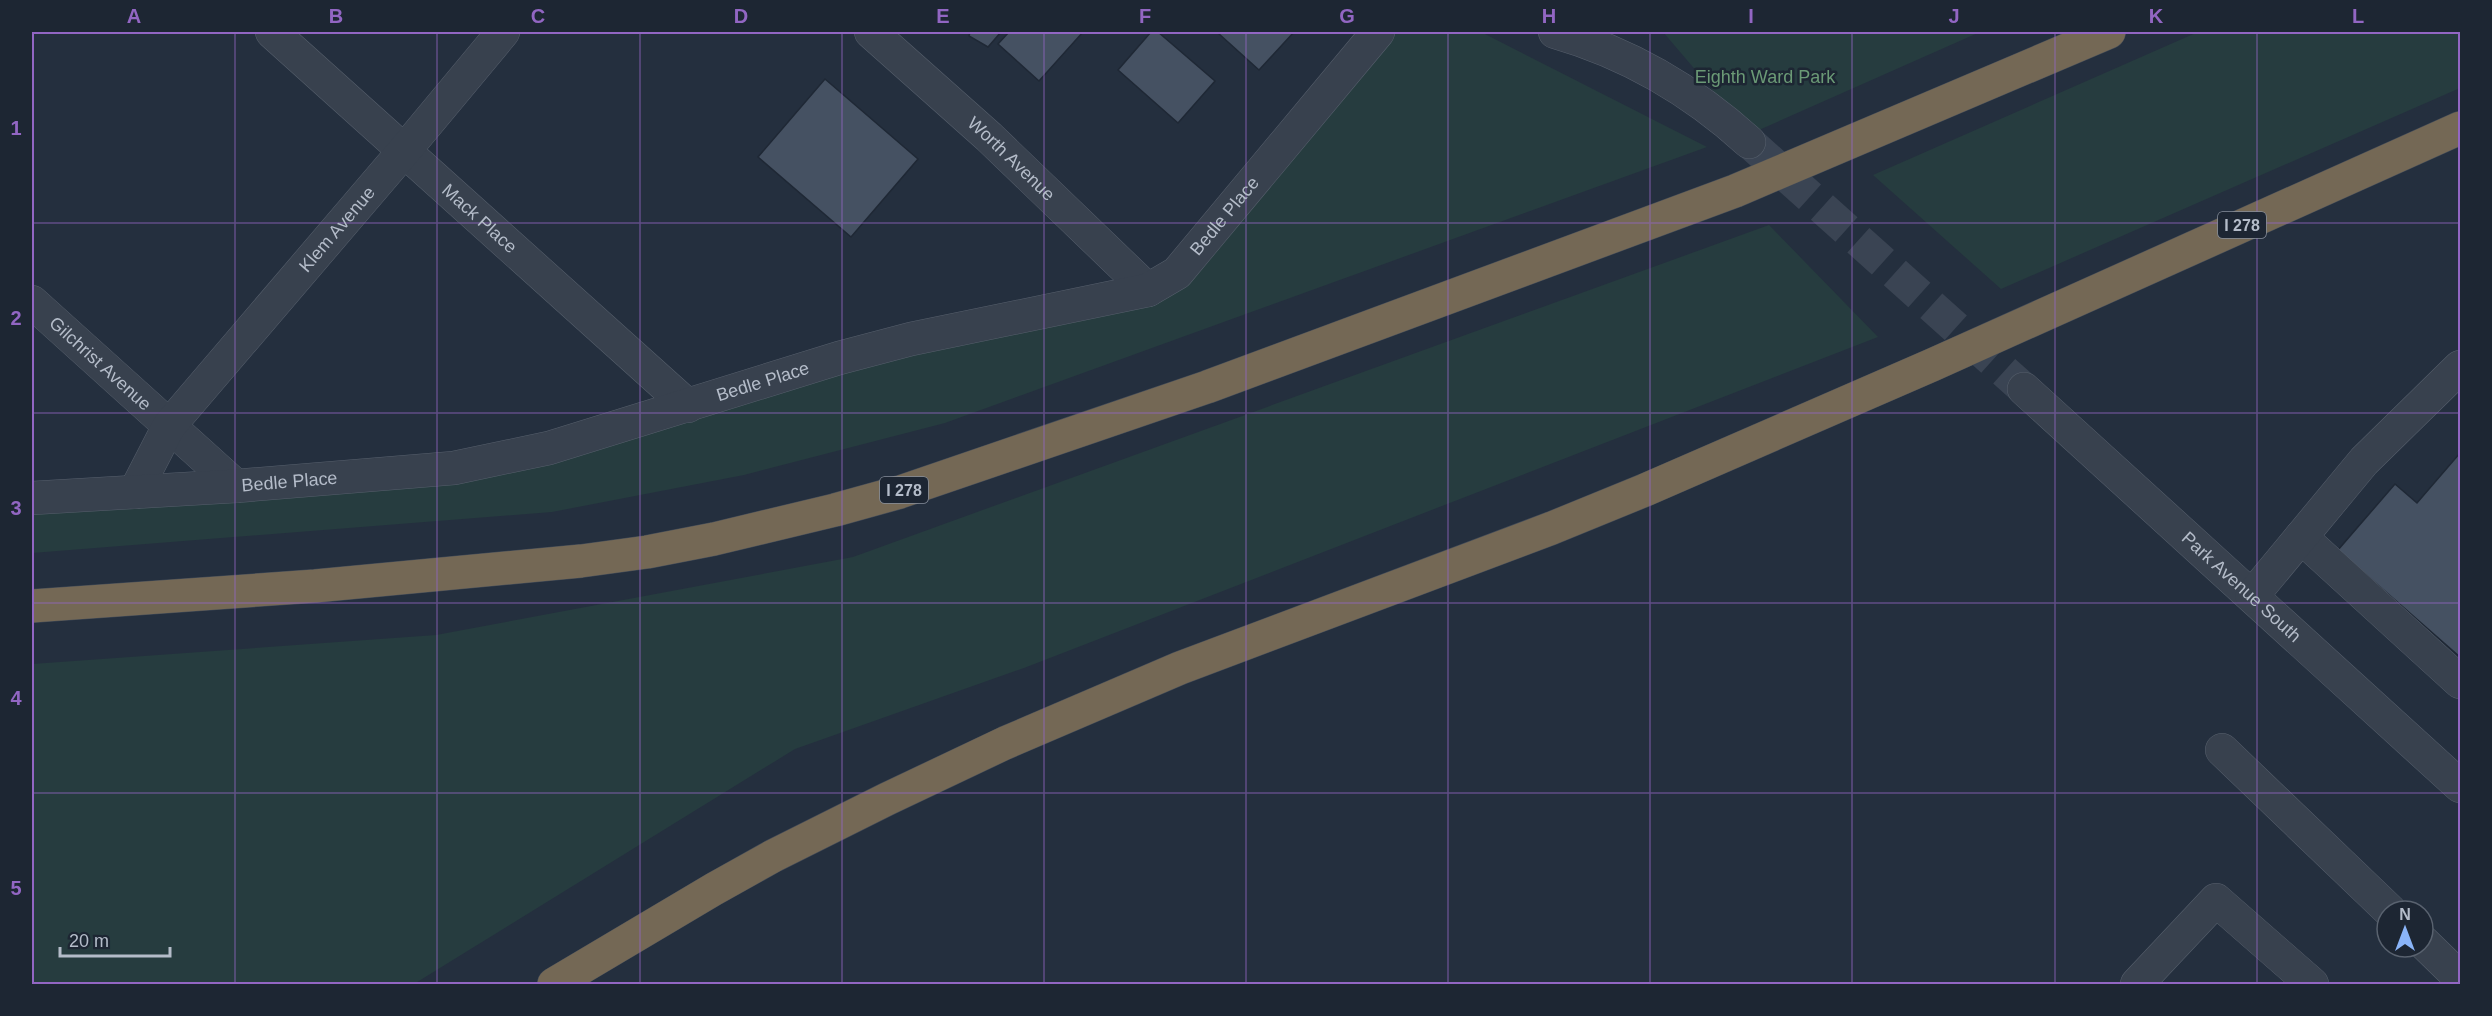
<svg xmlns="http://www.w3.org/2000/svg" width="2492" height="1016" viewBox="0 0 2492 1016" font-family="Helvetica,sans-serif">
<style>
.green{fill:#263c3f}
.building{fill:#455162;stroke:#1f2835;stroke-width:1.5}
.lines{fill:none;stroke-linecap:round;stroke-linejoin:round}
.minor-tunnel{stroke:#3a4453;stroke-width:33;stroke-dasharray:33 16;stroke-linecap:butt}
.minor-casing{stroke:#565f6c;stroke-width:34}
.highway-casing{stroke:#434c59;stroke-width:34}
.minor{stroke:#38414e;stroke-width:33}
.highway{stroke:#746855;stroke-width:33}
.grid{fill:none;stroke:#9266c3;stroke-width:1.5;stroke-opacity:0.55}
.labels{text-anchor:middle;dominant-baseline:central;stroke-width:5;stroke-linejoin:round;paint-order:stroke}
.shield{fill:#1d2633;stroke:#878f9c;stroke-width:1.5}
.shield-label{font-size:16px;font-weight:bold;fill:#b4bcc9}
.park-label{font-size:18px;fill:#6b9a76;stroke:#1d2633}
.street-label{font-size:18px;fill:#b4bcc9;stroke:#1d2633}
.neatline{fill:none;stroke:#9266c3;stroke-width:2}
.grid-label{font-size:20px;text-anchor:middle;font-weight:bold;fill:#9266c3}
</style>
<rect width="100%" height="100%" fill="#242f3e"/>
<path class="green" d="M1397,32H1481L1707,147L945,423L744,475L552,512L32,553V506L431,473L1168,291Z
M1663,32H1980L1750,134Z
M2198,32H2460V88L2001,289L1873,175Z
M1769,225L1878,337L1024,668L795,749L414,984H32V664L436,635L853,557Z"/>
<path class="building" d="M970,32H1001L988,47L969,36Z
M1009,32H1083L1039,81L998,44Z
M1151,32H1158L1215,81L1178,123L1118,70Z
M1219,32H1294L1259,70L1218,33Z
M825,79L918,159L851,237L758,157Z
M2460,453V657L2338,550L2395,484L2417,503Z"/>
<g class="lines">
<path class="minor-tunnel" d="M1749,142L2024,389"/>
<defs>
<g id="minor">
<path id="s1" d="M272,32L688,406"/>
<path id="s2" d="M871,32L989,137L1148,290"/>
<path d="M1555,32C1628,53 1693,91 1749,142"/>
<path id="s3" d="M32,302L236,486"/>
<path id="s4" d="M2024,389L2460,786"/>
<path id="s5" d="M135,492L169,426L404,151L503,32"/>
<path id="s6" d="M32,498L236,486L454,468L549,448L839,358L911,339L1148,290L1177,273L1378,32"/>
<path d="M2301,537L2460,682"/>
<path d="M2252,596L2364,461L2460,367"/>
<path d="M2222,750L2390,911"/>
<path d="M2423,942L2460,978"/>
<path d="M2137,984L2216,900L2312,984"/>
</g>
<path id="highway" d="M32,606L315,586L581,561L647,552L714,539L835,510L900,492L1207,387L1735,191L2109,32
M554,984L714,889L773,856L887,799L1005,743L1180,668L1552,528L1645,490L1932,365L2460,128"/>
</defs>
<use href="#minor" class="minor-casing"/>
<use href="#highway" class="highway-casing"/>
<use href="#minor" class="minor"/>
<use href="#highway" class="highway"/>
</g>
<path class="grid" d="M235,32V984M437,32V984M640,32V984M842,32V984M1044,32V984M1246,32V984M1448,32V984M1650,32V984M1852,32V984M2055,32V984M2257,32V984M32,223H2460M32,413H2460M32,603H2460M32,793H2460"/>
<g class="labels">
<g class="shield">
<rect x="2218" y="212" width="48" height="26" rx="4.5"/>
<rect x="880" y="477" width="48" height="26" rx="4.5"/>
</g>
<g class="shield-label">
<text x="2242" y="225">I 278</text>
<text x="904" y="490">I 278</text>
</g>
<g class="park-label">
<text x="1765" y="77">Eighth Ward Park</text>
</g>
<g class="street-label">
<text stroke="none"><textPath href="#s2" startOffset="189">Worth Avenue</textPath></text>
<text stroke="none"><textPath href="#s6" startOffset="1248">Bedle Place</textPath></text>
<text stroke="none"><textPath href="#s1" startOffset="279">Mack Place</textPath></text>
<text stroke="none"><textPath href="#s5" startOffset="333">Klem Avenue</textPath></text>
<text stroke="none"><textPath href="#s3" startOffset="92">Gilchrist Avenue</textPath></text>
<text stroke="none"><textPath href="#s6" startOffset="744">Bedle Place</textPath></text>
<text stroke="none"><textPath href="#s6" startOffset="258">Bedle Place</textPath></text>
<text stroke="none"><textPath href="#s4" startOffset="294">Park Avenue South</textPath></text>
</g>
</g>
<rect width="2492" height="1016" fill="none" stroke="#1d2633" stroke-width="66"/>
<g transform="translate(2405 929)"><circle r="28" fill="#1d2633" stroke="#59626f" stroke-width="1.5"/>
<path d="M0-4.5L10 22L0 15L-10 22Z" fill="#8ab4f8"/>
<text y="-9" font-size="16" font-weight="bold" text-anchor="middle" fill="#b4bcc9">N</text>
</g>
<path d="M60 947v9h110v-9" fill="none" stroke="#b4bcc9" stroke-width="3"/>
<text x="69" y="947" font-size="18" fill="#b4bcc9" stroke="#1d2633" stroke-width="4.5" paint-order="stroke">20 m</text>
<rect x="33" y="33" width="2426" height="950" class="neatline"/>
<g class="grid-label">
<text x="134" y="23">A</text>
<text x="336" y="23">B</text>
<text x="538" y="23">C</text>
<text x="741" y="23">D</text>
<text x="943" y="23">E</text>
<text x="1145" y="23">F</text>
<text x="1347" y="23">G</text>
<text x="1549" y="23">H</text>
<text x="1751" y="23">I</text>
<text x="1954" y="23">J</text>
<text x="2156" y="23">K</text>
<text x="2358" y="23">L</text>
<text x="16" y="135">1</text>
<text x="16" y="325">2</text>
<text x="16" y="515">3</text>
<text x="16" y="705">4</text>
<text x="16" y="895">5</text>
</g>
</svg>
